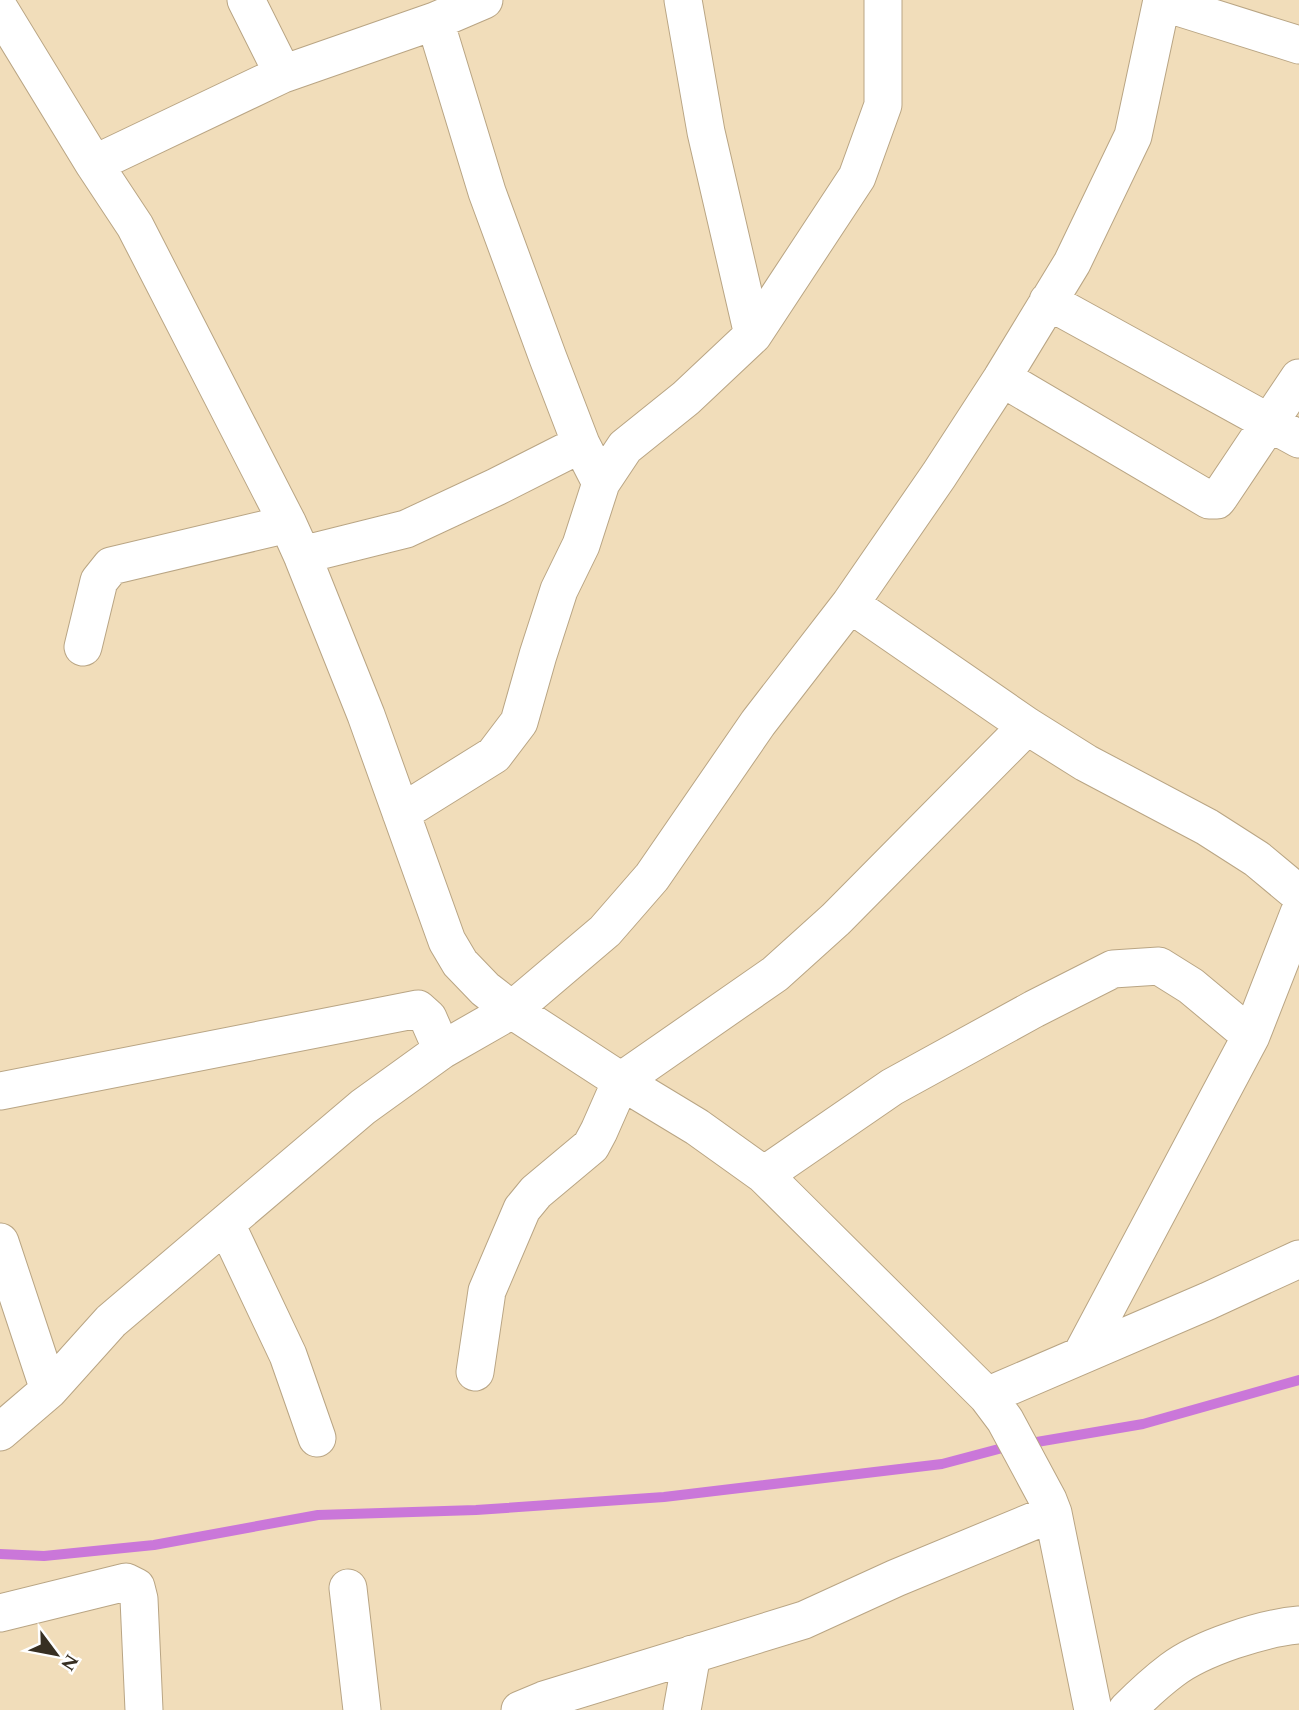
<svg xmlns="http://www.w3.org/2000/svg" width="1299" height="1710" viewBox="0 0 1299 1710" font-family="Spectral,serif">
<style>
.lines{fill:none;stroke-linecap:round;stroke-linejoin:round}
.stream{stroke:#ca77d9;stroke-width:10}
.minor-casing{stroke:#b9a584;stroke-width:39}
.minor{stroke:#fff;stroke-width:37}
</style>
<rect width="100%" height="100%" fill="#f1ddba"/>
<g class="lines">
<path class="stream" d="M1025,1444L1143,1424L1299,1380
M0,1554L44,1556L154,1545L318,1515L476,1510L664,1497L942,1464L1010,1446"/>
<defs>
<path id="minor" d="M246,0L283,74
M683,0L706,132L753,335
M1162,2L1299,45
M0,10L94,164L135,226L288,524L302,555L366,715L447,941L460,963L485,989L512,1010L621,1081L697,1127L764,1175L987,1396L1005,1420L1048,1500L1053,1513L1093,1710
M94,164L283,74L435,21L484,0
M1048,301L1299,439
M1002,378L1209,500H1217L1220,496L1299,378
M601,483L625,447L686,398L753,335L857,177L883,105V0
M302,555L406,529L496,487L581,444
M850,604L1027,726L1086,763L1207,827L1257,859L1299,894
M83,647L99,581L111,566L288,524
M401,813L494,755L519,722L538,655L559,590L581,545L601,483L581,444L548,358L487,192L435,21
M0,1091L418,1009L428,1018L442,1050
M764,1175L892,1087L1034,1009L1113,969L1159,966L1191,986L1251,1036
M226,1224L288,1355L317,1438
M0,1242L49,1390
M1082,1354L1251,1036L1299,913
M475,1372L487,1291L522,1209L536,1192L591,1146L599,1131L621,1081L775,974L836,919L1027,726
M987,1396L1208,1301L1299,1259
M0,1432L49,1390L111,1321L363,1107L442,1050L512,1010L605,931L652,877L758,723L850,604L939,475L1002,378L1072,263L1133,136L1162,0
M348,1588L362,1710
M0,1613L126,1582L136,1587L139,1599L144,1710
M520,1710L544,1700L804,1620L896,1578L1053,1513
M682,1710L692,1654
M1127,1710C1141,1696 1156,1682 1172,1670C1201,1648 1263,1628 1299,1625"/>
</defs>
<use href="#minor" class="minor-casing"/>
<use href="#minor" class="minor"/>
</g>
<g transform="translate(56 1654) rotate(122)" stroke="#ffffff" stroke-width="5" paint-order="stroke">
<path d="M0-5L12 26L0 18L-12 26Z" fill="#372f22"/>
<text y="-10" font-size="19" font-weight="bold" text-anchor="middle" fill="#372f22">N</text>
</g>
</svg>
